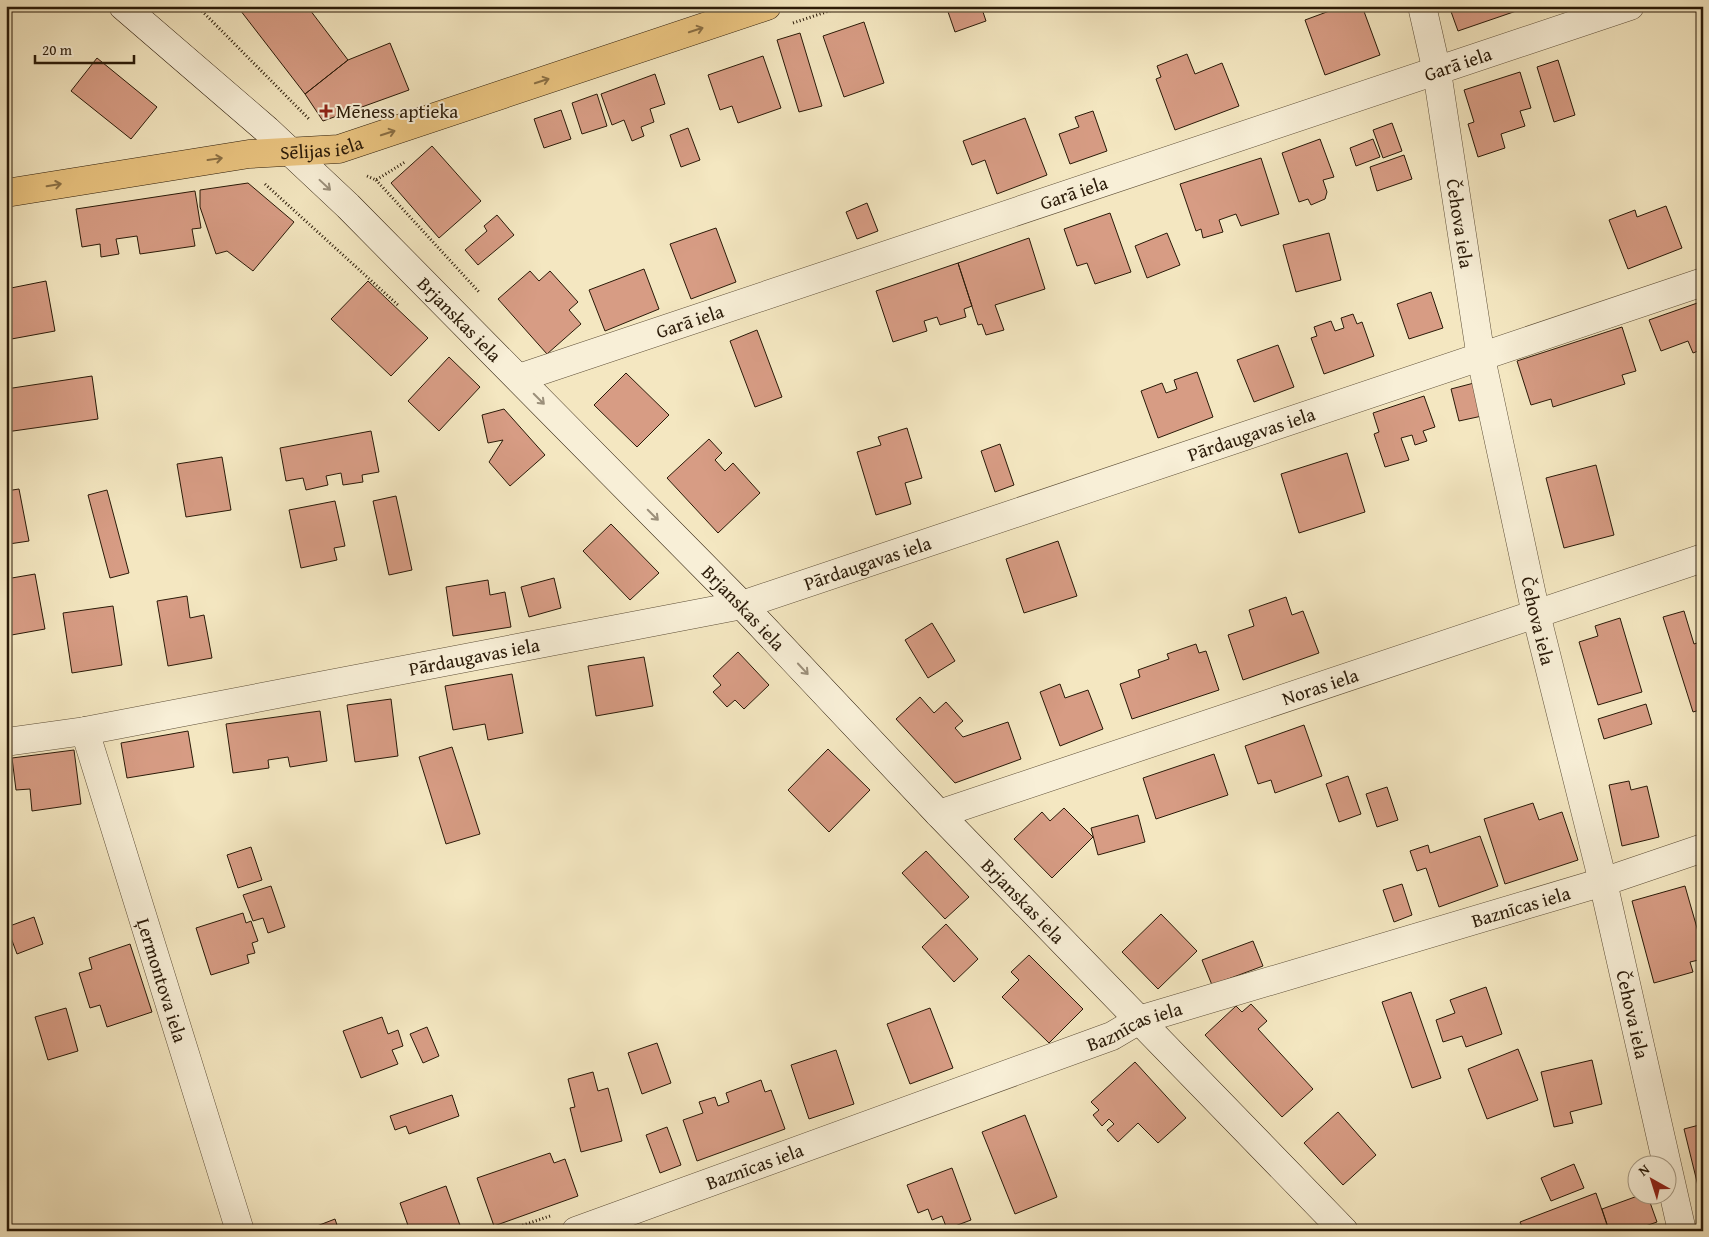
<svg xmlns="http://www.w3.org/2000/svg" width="1709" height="1237" viewBox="0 0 1709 1237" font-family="'Gentium Book Plus',serif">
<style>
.building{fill:#d79c84;stroke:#2a1a08}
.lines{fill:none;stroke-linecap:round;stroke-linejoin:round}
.street-casing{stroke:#5c4d36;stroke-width:29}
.secondary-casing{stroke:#2a1a08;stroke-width:29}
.primary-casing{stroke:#2a1a08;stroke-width:29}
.path{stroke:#2a1a08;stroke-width:3;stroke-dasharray:1 2.5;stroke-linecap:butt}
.street{stroke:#f8efd7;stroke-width:28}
.secondary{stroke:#f8efd7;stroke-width:28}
.primary{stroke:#eac480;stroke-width:28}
.oneway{stroke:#8a6f44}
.oneway2{stroke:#9b8f7a}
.poi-dot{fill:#8f2418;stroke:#f8efd7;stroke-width:2}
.labels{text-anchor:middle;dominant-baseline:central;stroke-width:4;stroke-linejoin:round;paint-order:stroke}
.street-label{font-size:19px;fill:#2a1a08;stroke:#f8efd7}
.poi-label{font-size:19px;fill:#2a1a08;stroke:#f8efd7;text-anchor:start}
</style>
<rect width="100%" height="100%" fill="#f4e7c1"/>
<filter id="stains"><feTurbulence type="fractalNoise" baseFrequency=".004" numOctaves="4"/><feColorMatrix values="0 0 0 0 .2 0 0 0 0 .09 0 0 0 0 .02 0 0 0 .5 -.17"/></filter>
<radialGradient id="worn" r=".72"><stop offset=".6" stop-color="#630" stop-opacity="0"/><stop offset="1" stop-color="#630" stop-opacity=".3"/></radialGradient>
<path class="building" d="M237,6H307L348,60L305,94Z
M946,6H981L986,21L955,32Z
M1343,6H1362L1380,55L1325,75L1305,20Z
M1449,6H1524L1525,8L1458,31Z
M864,22L884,83L844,97L823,36Z
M800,33L822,106L799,112L777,40Z
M390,43L409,90L323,121L305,94L348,60Z
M1187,54L1195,74L1222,63L1239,106L1175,130L1156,79L1161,77L1157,66Z
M763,56L781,108L738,123L732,106L720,110L708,75Z
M97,58L157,107L131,139L71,91Z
M1558,60L1575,115L1554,122L1537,67Z
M1520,72L1531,108L1520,111L1525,126L1501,134L1505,148L1478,157L1468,124L1474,122L1464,90Z
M655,74L665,104L650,109L654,122L641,127L644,136L632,141L624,120L612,125L601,94Z
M597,94L607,126L582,134L572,103Z
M561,110L571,139L544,148L534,119Z
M1093,111L1107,151L1070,164L1059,134L1079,127L1075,117Z
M1025,118L1047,175L997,194L985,160L972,165L963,141Z
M1392,123L1402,151L1383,158L1373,130Z
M688,128L700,160L681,167L670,135Z
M1320,139L1334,177L1323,180L1327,192L1325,199L1311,205L1308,199L1299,202L1282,153Z
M1373,139L1380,157L1356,166L1350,148Z
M432,146L481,201L439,238L391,183Z
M1404,155L1412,179L1377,191L1370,167Z
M1261,158L1279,214L1241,226L1236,214L1219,220L1223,232L1203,238L1201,229L1196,231L1180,184Z
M248,183L294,222L253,271L227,251L216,254L200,207V190Z
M195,191L201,228L192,229L195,246L140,254L137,236L116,239L119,254L101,257L100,244L82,247L76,209Z
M867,203L878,231L857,239L846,212Z
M1666,206L1682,248L1628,269L1609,220L1635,210L1637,217Z
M1110,213L1131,272L1095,284L1087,263L1077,266L1064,229Z
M497,215L514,235L478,265L465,250L487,231L484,226Z
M716,228L736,282L691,299L670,244Z
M1167,233L1180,265L1147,278L1135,246Z
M1329,233L1341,280L1296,292L1283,245Z
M1029,238L1045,289L995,305L1004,330L986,335L982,324L978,325L958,263Z
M958,263L972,306L964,309L966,317L940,325L937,317L924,321L927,331L893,342L876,291Z
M644,269L659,309L605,331L589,290Z
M530,271L539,281L550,271L578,302L569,310L581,324L547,354L498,299Z
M46,281L55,331L6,340V289Z
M368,281L428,338L391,376L331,319Z
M1431,292L1443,328L1409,339L1397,304Z
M1703,301V349L1693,353L1688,341L1661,351L1649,320Z
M1353,314L1357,324L1362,322L1374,356L1324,374L1311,338L1317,336L1314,327L1331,321L1335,331L1344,328L1341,318Z
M1622,327L1636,371L1622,375L1625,384L1553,407L1551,399L1531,405L1517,361Z
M757,330L782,397L755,407L730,341Z
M1278,345L1294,387L1254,402L1237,360Z
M449,357L480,387L439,431L408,401Z
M1197,372L1213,417L1158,438L1141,391L1162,383L1166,393L1177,389L1174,380Z
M626,373L669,415L637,447L594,405Z
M92,376L98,419L6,432V389Z
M1474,383L1482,416L1459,421L1451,389Z
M1424,396L1435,427L1423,431L1427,441L1415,445L1412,435L1401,438L1409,460L1385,467L1374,434L1379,432L1373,413Z
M504,409L545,455L510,486L489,462L503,440L488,443L482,415Z
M907,428L922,478L905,483L911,504L876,515L857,452L881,445L878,437Z
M371,431L379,472L362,475L363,482L343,485L341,473L326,476L328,485L306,490L303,478L286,481L280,448Z
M709,439L722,453L715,460L725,471L733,463L760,493L718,533L667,478Z
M1000,444L1014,485L995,492L981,451Z
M1347,453L1365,512L1299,533L1281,474Z
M222,457L231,510L186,517L177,464Z
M1596,465L1614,535L1564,548L1546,478Z
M19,489L29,541L9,544L6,534V491Z
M107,490L129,573L110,578L88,495Z
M396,496L412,570L389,575L373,501Z
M335,501L345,546L334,548L337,560L301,568L289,510Z
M611,524L659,573L630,600L583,551Z
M1058,541L1077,596L1024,613L1006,559Z
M35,574L45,629L6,636V579Z
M554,578L561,608L529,617L521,587Z
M488,580L490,595L505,592L511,627L453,636L446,587Z
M187,596L190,618L204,615L212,658L168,666L157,601Z
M1286,597L1292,615L1303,611L1319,653L1243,680L1228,635L1254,626L1249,610Z
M113,606L122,665L72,673L63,613Z
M1684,611L1694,644L1703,641V709L1693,712L1663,617Z
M1620,618L1642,692L1598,705L1579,642L1598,636L1595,626Z
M932,623L955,661L928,678L905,640Z
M1196,644L1199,653L1206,651L1219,690L1132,719L1120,684L1140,677L1138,670L1169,659L1167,654Z
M738,652L769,685L744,709L735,700L727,707L713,692L721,685L713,676Z
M644,657L653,706L596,716L588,666Z
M512,674L523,733L488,740L485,724L453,730L445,686Z
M1060,684L1065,698L1088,690L1103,729L1060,746L1040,692Z
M920,697L934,713L946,702L963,721L955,728L963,737L1008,722L1021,759L955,783L896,719Z
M391,699L398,756L355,762L347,705Z
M1646,704L1652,724L1604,739L1598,719Z
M320,711L327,761L290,767L288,757L268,760L269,768L233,773L226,724Z
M1304,725L1322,776L1275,793L1271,780L1258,784L1245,746Z
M188,731L194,767L127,778L121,743Z
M452,747L480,834L446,844L419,757Z
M828,749L870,790L829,832L788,790Z
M74,750L81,804L32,811L30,789L16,790L12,758Z
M1214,754L1228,795L1156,819L1143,778Z
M1348,776L1361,814L1339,822L1326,784Z
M1629,781L1631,790L1647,786L1659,837L1622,846L1609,785Z
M1387,787L1398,820L1377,827L1366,794Z
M1533,803L1539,820L1562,812L1578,860L1505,884L1484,819Z
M1064,808L1093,837L1052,878L1014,839L1042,812L1050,821Z
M1138,815L1145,842L1098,855L1091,828Z
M1480,836L1498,886L1439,907L1426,868L1417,871L1410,851L1428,845L1430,853Z
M251,847L262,880L238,888L227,855Z
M926,851L969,897L945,919L902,873Z
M1402,884L1412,915L1394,922L1383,890Z
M271,886L285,927L268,933L263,918L253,921L243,895Z
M1685,886L1703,949V959L1690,962L1693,972L1654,983L1632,901Z
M243,913L246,923L251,921L258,941L252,943L255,953L247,955L249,963L211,975L196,928Z
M1161,914L1197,951L1158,989L1122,952Z
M34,917L43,944L17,954L7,927Z
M946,924L978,959L954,982L922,947Z
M1253,941L1263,966L1212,985L1202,960Z
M130,944L152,1012L107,1027L100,1005L90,1008L79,973L92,969L89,958Z
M1029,955L1083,1009L1049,1043L1002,997L1019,980L1011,972Z
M1486,987L1502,1034L1466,1047L1462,1036L1443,1042L1436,1020L1455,1013L1450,1000Z
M1411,992L1441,1078L1412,1088L1382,1002Z
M1251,1004L1267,1021L1258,1029L1313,1089L1282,1117L1205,1035L1236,1006L1242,1012Z
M66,1008L78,1051L48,1060L35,1017Z
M930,1008L953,1068L910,1084L887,1024Z
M382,1017L388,1034L398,1030L403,1046L392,1050L398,1064L361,1078L343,1031Z
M427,1027L439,1056L423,1063L410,1034Z
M657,1043L671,1083L642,1094L628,1053Z
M1518,1049L1538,1100L1487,1119L1468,1069Z
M836,1050L854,1104L809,1119L791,1065Z
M1592,1060L1602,1104L1570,1112L1573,1123L1554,1127L1541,1072Z
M1135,1062L1186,1118L1158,1143L1138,1123L1118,1142L1107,1130L1114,1124L1109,1119L1102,1126L1093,1115L1099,1110L1091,1102Z
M593,1072L598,1091L608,1088L622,1141L581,1152L570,1108L575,1107L568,1079Z
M761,1080L765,1092L771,1090L785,1129L697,1161L683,1120L703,1113L699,1102L715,1097L718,1106L729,1102L726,1093Z
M452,1095L459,1116L409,1134L406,1126L395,1130L390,1116Z
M1338,1112L1376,1155L1343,1185L1304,1143Z
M1025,1115L1057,1197L1015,1214L982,1132Z
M1703,1124V1189L1699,1190L1684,1129Z
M667,1127L681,1165L660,1173L646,1135Z
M550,1153L554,1163L565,1159L578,1196L494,1226L477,1178Z
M1574,1164L1584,1188L1551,1201L1541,1178Z
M952,1168L971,1220L947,1229L942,1216L932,1220L928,1209L918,1213L907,1185Z
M446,1186L462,1231H410L400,1203Z
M1596,1193L1609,1230L1524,1231L1520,1222Z
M1643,1194H1647L1657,1222L1631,1231H1609L1602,1209Z
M335,1219L339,1231H304Z"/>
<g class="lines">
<defs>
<g id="street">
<path id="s1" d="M1422,6L1437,72L1481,358L1536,614L1603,882L1682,1231"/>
<path id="s2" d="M519,378L1630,6"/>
<path id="s3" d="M85,731L240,1231"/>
<path id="s4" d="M6,742L85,731L742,605L1703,282"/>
<path id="s5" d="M939,814L1703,558"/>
<path id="s6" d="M576,1231L1112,1036L1139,1020L1603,882L1703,848"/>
</g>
<g id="secondary">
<path id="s7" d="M123,6L267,130L348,206L742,605L939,814L1344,1231"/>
</g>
<g id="primary">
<path id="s8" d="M6,193L249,154L339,149L767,6"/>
</g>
</defs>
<use href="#street" class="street-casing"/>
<use href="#secondary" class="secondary-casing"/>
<use href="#primary" class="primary-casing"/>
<path class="path" d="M197,6L309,119
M793,23L844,6
M367,176L376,180L405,162
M376,180L479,292
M265,184L399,306
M506,1231L550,1216"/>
<use href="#street" class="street"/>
<use href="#secondary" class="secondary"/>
<use href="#primary" class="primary"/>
</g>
<defs><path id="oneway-shaft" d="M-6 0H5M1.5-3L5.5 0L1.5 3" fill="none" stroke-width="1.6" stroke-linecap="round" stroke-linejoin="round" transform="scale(1.25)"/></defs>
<g class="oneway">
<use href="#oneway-shaft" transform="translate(696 30) rotate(-18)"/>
<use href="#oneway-shaft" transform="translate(542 81) rotate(-18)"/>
<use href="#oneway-shaft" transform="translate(388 133) rotate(-18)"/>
<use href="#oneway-shaft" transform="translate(215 159) rotate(-8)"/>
<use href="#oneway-shaft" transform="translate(54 185) rotate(-9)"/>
</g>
<g class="oneway2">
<use href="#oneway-shaft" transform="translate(325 185) rotate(43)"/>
<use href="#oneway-shaft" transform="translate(539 399) rotate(45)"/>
<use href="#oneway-shaft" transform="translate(653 515) rotate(45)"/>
<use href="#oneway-shaft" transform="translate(803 669) rotate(47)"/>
</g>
<path class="poi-dot" d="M323.5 103.5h5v5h5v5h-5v5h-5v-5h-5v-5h5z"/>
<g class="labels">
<g class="street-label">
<text stroke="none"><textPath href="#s2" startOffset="990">Garā iela</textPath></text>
<text stroke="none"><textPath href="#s8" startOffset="319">Sēlijas iela</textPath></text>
<text stroke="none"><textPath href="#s2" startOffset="585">Garā iela</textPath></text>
<text stroke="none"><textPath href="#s1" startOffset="221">Čehova iela</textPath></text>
<text stroke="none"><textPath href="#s7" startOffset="460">Brjanskas iela</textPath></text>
<text stroke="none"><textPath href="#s2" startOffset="180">Garā iela</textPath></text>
<text stroke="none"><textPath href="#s4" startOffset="1286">Pārdaugavas iela</textPath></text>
<text stroke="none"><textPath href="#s4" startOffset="881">Pārdaugavas iela</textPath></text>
<text stroke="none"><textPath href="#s7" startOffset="865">Brjanskas iela</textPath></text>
<text stroke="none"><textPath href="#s1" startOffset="626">Čehova iela</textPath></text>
<text stroke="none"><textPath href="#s4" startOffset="476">Pārdaugavas iela</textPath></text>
<text stroke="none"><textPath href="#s5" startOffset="402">Noras iela</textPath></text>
<text stroke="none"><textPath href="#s7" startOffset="1270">Brjanskas iela</textPath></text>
<text stroke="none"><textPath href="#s6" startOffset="1000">Baznīcas iela</textPath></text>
<text stroke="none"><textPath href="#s3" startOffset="261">Ļermontova iela</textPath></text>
<text stroke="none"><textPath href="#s1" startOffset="1031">Čehova iela</textPath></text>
<text stroke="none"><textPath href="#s6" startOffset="595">Baznīcas iela</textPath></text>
<text stroke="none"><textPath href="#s6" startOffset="190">Baznīcas iela</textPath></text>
</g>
<g class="poi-label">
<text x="336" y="111">Mēness aptieka</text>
</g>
</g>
<rect width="1709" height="1237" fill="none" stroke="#f4e7c1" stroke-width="25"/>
<rect x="8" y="8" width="1694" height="1222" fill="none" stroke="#2a1a08" stroke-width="2.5"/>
<rect x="12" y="12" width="1684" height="1212" fill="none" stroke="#2a1a08"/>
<g transform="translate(1652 1180) rotate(321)"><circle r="24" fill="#f8efd7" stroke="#a69a84"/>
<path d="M0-4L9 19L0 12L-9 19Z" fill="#8f2418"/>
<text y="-8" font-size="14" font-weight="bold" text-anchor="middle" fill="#2a1a08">N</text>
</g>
<path d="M35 55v8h99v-8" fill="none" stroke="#2a1a08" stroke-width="2.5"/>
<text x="42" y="55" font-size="15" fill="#2a1a08" stroke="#f8efd7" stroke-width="4" paint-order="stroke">20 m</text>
<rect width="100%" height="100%" filter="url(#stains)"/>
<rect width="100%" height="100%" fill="url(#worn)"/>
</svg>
